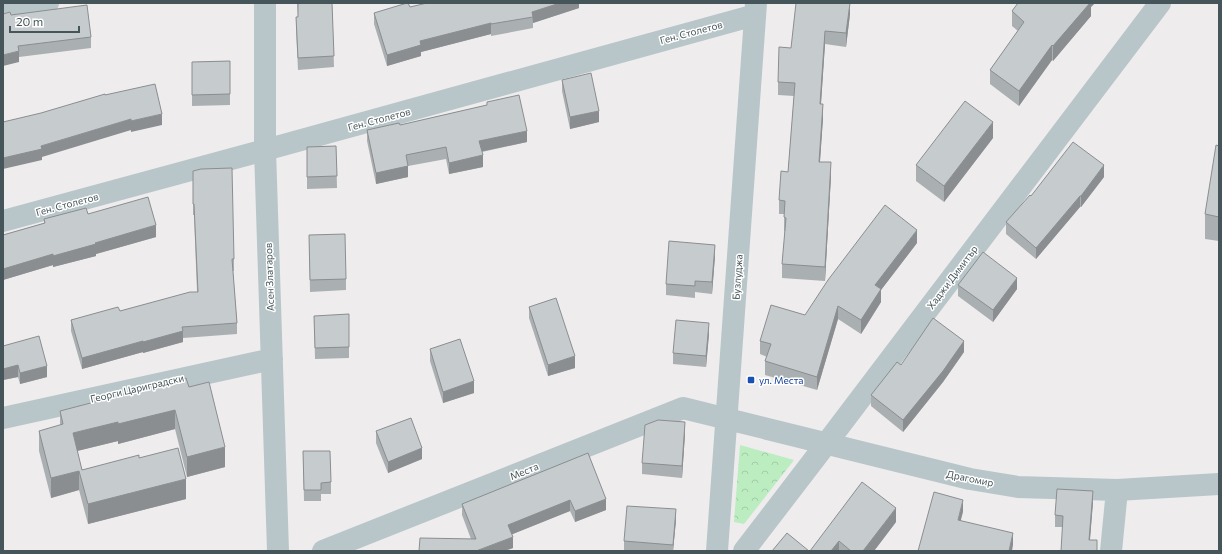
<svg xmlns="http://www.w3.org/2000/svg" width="1222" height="554" viewBox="0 0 1222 554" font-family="Commissioner,sans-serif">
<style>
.park{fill:url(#park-crowns)}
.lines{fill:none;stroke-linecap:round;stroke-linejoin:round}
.street{stroke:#b8c6c9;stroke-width:22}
.wall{fill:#aaafb1}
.shaded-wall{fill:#8b8e90}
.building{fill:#c6cbce;stroke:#8b8e90}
.transit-dot{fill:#1a4fb4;stroke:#fff;stroke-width:1.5}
.labels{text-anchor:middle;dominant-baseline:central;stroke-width:3;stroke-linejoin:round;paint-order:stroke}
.street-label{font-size:10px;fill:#465559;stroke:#fff}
.transit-label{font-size:10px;fill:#164399;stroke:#fff;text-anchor:start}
</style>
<defs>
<pattern id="park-crowns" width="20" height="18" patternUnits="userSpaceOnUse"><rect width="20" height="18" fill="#bbedc1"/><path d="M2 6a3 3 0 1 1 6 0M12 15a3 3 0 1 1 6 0" fill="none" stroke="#a2cda8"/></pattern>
</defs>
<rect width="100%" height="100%" fill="#efeced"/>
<path class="park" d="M740,445L794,460L744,524L734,522Z"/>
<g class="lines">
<path class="street" d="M265,3V150L278,551
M3,11L48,3
M3,221L265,150L755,15
M3,418L272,359
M323,551L683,408L970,479L1018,487L1117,490L1219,484
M717,551L756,3
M744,551L826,444L1160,3
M1111,551L1117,490"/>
</g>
<path class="wall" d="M297,3H332L334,67L298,70L296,28V17H298Z
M579,3V8L533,23V28L491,36V34L421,52V56L387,66L374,24V13L410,7Z
M1018,3H1095L1091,7V16L1053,61L1052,60L1019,106L990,84V70L1018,31L1012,26V11Z
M850,14L846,47L825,44L821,104L823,118L820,162L831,176L825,281L782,278V264L785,231H784V214H779V200L788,172L794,96L778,95V82L791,48Z
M11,15L91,37V48L19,57V62Z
M230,61V105L192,106V62Z
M562,80L599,122L570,129L562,91Z
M487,102L527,142L482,152L483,167L449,174L446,159L408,166V177L376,184L367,141V130L400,125L487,105Z
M993,138L944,202L916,181V165Z
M336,146L337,188L307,189V147Z
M1219,146V241L1205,239V214Z
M193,171L234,259V271H233L237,323V334L183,338V342L143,353V352L82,369L71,331V320L120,311L197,292L194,215H193Z
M1104,177L1081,207H1080L1036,259L1006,234V222L1031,196Z
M88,214L156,237L96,254V256L53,267V265L3,280V235L44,223V219Z
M309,235L346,279V290L310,292Z
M917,243L881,290V302L861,334L838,319L817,390L765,375V361L767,357L760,354V341L805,315Z
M715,256L712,294L695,292V298L666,295V284Z
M958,285L1017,289L993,322L958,296Z
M529,307L575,368L548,376L529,318Z
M314,316L349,347V358L315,359Z
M709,334L706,367L673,364V353Z
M3,346L47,377L20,384L18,377L3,380Z
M430,349L474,393L443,403L430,361Z
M964,352L943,382L903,432L871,406V395L901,365Z
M189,387L225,467L187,477L175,429L118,444V441L77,451L82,470L139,458L186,499L88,524L79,490L51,498L39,451V431L60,425V411Z
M376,431L422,459L388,473L376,443Z
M685,434L682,478L642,474V463Z
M303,451L331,482V494H321V501H304Z
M588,453L606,510L575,522L570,511L512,534L513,548L504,551H419L471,539L462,515V504Z
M1093,502L1090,540L1097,551L1062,527H1055V515Z
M676,520L673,551H624V541Z
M896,522L874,551H810Z"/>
<path class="shaded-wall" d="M560,3H579V8L533,23L532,12Z
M850,3V14L846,47V33Z
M1086,3H1095L1091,7V16L1053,61V46Z
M491,23V34L421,52V56L387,66V55L420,41Z
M825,31V44L820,118V104Z
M1052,45V60L1019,106V91Z
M19,51V62L3,66V55Z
M823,104V118L819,175V162Z
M599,111V122L570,129V117Z
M162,114V125L131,132V121Z
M131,119V130L42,157V160L3,169V158L41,146Z
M993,122V138L944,202V186Z
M527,131V142L479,152V141Z
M483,155V167L449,174V163Z
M831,162V176L825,281V267Z
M1104,165V177L1081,207V196Z
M408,166V177L376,184V173Z
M1080,196V207L1036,259V248Z
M156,225V237L96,254V256L53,267V256L95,243Z
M917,230V243L881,290V302L861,334V320L875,285Z
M715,245V256L712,294V282Z
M53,254V265L3,280V269Z
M1017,278V289L993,322V310Z
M838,306V319L817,390V377Z
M709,323V334L706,367V356Z
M183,331V342L143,353V342Z
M143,341V352L82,369V358Z
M964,341V352L943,382L903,432V420Z
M575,356V368L548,376V365Z
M18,365V377L3,380V369Z
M47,366V377L20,384V373Z
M474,381V393L443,403V392Z
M175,410V429L118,444V424Z
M118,422V441L73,452V433Z
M685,422V434L682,478V466Z
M225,447V467L187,477V457Z
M422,448V459L388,473V462Z
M79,471V490L51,498V478Z
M186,479V499L88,524V504Z
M1093,491V502L1089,551V540Z
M606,499V510L575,522V511Z
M570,500V511L508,536V525Z
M963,500V512L958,531V520Z
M896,508V522L874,551H863Z
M676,509V520L673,551V545Z
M1013,533V545L1012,551H1009Z
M513,537V548L504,551H476Z
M839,541V551H831Z"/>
<path class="building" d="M298,3H332L334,56L298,58L296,17H298Z
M407,3H408L410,7L427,3H560L532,12L533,17L491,24V23L420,41L421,45L387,55L374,13Z
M796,3H850L846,33L825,31L820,104H823L819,162H831L825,267L782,264L786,218L784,217L785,201L779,200L781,171L788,172L795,83L778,82L779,47L791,48Z
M1018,3H1090L1053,46L1052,45L1019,91L990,70L1024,22L1012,11Z
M87,5L91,37L18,46L19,51L3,55V14L10,12L11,15Z
M230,61V94L192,95V62Z
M591,73L599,111L570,117L562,80Z
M155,84L162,114L131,121V119L41,146L42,149L3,158V122L41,113L105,94V95Z
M519,95L527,131L479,141L483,155L449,163L446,147L406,155L408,166L376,173L367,130L399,123L400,125L487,105V102Z
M965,101L993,122L944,186L916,165Z
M1073,142L1104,165L1081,196H1080L1036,248L1006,222L1030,195L1031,196Z
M1216,145L1219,146V217L1205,214Z
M336,146L337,176L307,177V147Z
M232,168L234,259H232L237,323L182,327L183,331L143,342V341L82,358L71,320L118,307L120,311L190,292H198L194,204H193V171L201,169Z
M148,197L156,225L95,243L96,244L53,256V254L3,269V235L45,223L44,219L86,208L88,214Z
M885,205L917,230L875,285L881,289L861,320L838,306L817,377L765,361L771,344L760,341L771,305L805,315L828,280Z
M345,234L346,279L310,280L309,235Z
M669,241L715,245L712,282L695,281V286L666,284Z
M983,252L1017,278L993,310L958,285Z
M556,298L575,356L548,365L529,307Z
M349,314V347L315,348L314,316Z
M933,318L964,341L943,371L903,420L871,395L897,362L901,365Z
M676,320L709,323L706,356L673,353Z
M39,336L47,366L20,373L18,365L3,369V346Z
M460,339L474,381L443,392L430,349Z
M186,378L189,387L209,382L225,447L187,457L175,410L118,424V422L73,433L82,470L139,455V458L178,448L186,479L88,504L79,471L51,478L39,431L63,424L60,411Z
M411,418L422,448L388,462L376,431Z
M658,420L685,422L682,466L642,463L645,425Z
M303,451H330L331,482L321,483V490H304Z
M588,453L606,499L575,511L570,500L508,525L513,537L476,551H419L420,538L476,539L462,504Z
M862,482L896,508L863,551H851L839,541L831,551H810Z
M1057,489L1093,491L1089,540H1097V551H1061L1063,516L1055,515Z
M934,492L963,500L958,520L1013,533L1009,551H918Z
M627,506L676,509L673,545L624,541Z
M787,533L809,551H772Z"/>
<rect class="transit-dot" x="747" y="376" width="8" height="8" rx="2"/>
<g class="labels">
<g class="street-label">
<text transform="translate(691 32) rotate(-15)">Ген. Столетов</text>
<text transform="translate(379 119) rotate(-15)">Ген. Столетов</text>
<text transform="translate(67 204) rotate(-15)">Ген. Столетов</text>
<text transform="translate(269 277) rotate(-92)">Асен Златаров</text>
<text transform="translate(737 277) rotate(-86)">Бузлуджа</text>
<text transform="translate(952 277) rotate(-53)">Хаджи Димитър</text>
<text transform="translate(137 388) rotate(-13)">Георги Цариградски</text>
<text transform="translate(524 471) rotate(-22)">Места</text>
<text transform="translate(970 478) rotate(11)">Драгомир</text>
</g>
<g class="transit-label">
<text x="759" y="380">ул. Места</text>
</g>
</g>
<rect width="1222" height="554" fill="none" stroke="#465559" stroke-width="8"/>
<path d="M10 26v6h69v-6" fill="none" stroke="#465559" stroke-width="2"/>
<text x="16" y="26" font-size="12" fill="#465559" stroke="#ffffff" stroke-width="3" paint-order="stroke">20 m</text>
</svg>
